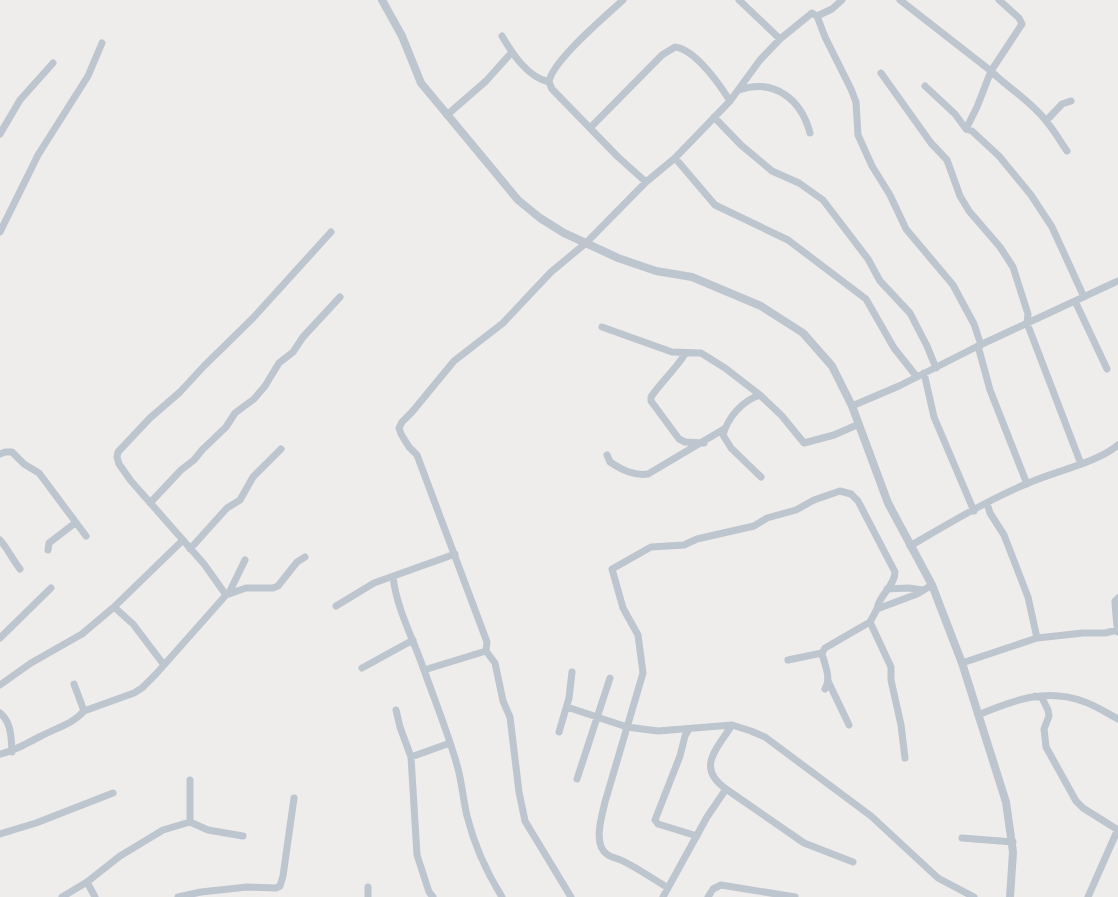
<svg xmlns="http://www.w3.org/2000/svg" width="1118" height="897" viewBox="0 0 1118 897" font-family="Commissioner,sans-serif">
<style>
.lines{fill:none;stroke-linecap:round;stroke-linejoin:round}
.minor{stroke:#bdc5ce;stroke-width:7}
.tertiary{stroke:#bdc5ce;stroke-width:8}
</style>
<rect width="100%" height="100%" fill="#efecec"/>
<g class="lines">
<path class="minor" d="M623,0C606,16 552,61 549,82L552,89L618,157L646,182
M739,0L780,39
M900,0L991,71C1008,88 1031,101 1046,121C1054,130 1060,141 1067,151
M817,16L832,9L842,0
M502,36C512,53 527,77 549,82
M881,73L931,143L947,160L960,196L969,211L1000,247L1013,267L1028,314L1027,323L1081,464
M925,86L955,114L966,129L972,131L999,156L1031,195L1052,227L1084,297
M739,90C774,78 801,99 810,133
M447,115L486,81L512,52
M714,117L741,145L772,171L799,183L823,200L868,259L880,281L910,313L927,346L936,368
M1046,121L1062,104L1071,101
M591,127L662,55L675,47C695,49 720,85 730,101
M966,129L977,107L991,71L1022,24L1019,18L999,0
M0,134L20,100L53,63
M675,158L715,205L788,240L866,299L894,348L917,377
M0,232L38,155L88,76L102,43
M1075,301L1107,369
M602,327L672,352L701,353L725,368L760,395L782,416L804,443L834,435L859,424
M978,346L990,390L1027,484
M685,354C675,370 661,382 651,397V401L679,439L685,442L704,443
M924,373L934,417L974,511
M760,395C742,401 728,417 723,435L731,448L761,477
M852,406L899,386L978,346L1118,281
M0,454L5,452H12L24,464L39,473L86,536
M607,455L610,462C622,470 634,476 648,474L724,429
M150,503L181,470L194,460L202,450L226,427L235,413L254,399L265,386L279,363L293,352L303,337L340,297
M987,503L990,513L1004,535L1028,597L1037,638
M0,540C8,549 12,559 20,569
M910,546C948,524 986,501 1026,484C1054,471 1095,464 1118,445
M190,549L227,508L240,500L253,477L281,449
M48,550L49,543L75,523
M393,577C397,610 413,638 424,670
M887,589L909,588L922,590
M229,593L245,560
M226,595L204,564L131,481L119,464L117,457L118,452L150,418L180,392L204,366L253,318L331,232
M1118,598L1115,601C1115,605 1117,629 1118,632
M336,606L374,583L455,554
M114,607L183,540
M870,622L891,667V680L901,725L905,758
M0,638L51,588
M486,651L495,663L503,701L510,717L519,792L525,821L571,897
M788,660L822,653
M962,663L1037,638L1083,633H1105L1117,630
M362,668L413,640
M828,681L849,725
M74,684L84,711
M0,685L31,663L82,634L114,607L133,624L164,665
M825,689C832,678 824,664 822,653L825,648L870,622L877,609L917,594L932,585
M1035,696L1042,698L1048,710L1049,716L1044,729L1046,747L1076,801L1083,808L1118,830
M567,707L627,727L658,731L732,725
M396,710L400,727L411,757L417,855L429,892L433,897
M0,713C12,723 11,738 12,752
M978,715C1014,700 1047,687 1085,702C1096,706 1107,713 1118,719
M689,729L685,736L680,756L655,820L658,824L697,836
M559,732L569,698L572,672
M0,754C15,751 27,743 41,736C56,728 73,724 84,711L134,693L142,688L156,674L226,595L246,588H273L278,586L297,562L305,557
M411,757L450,743
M577,779L610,678
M726,789L804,843L853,862
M190,822V780
M0,834L36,823L113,793
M962,838L1013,842
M87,882L95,897
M368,887V897
M668,888C654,879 640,870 625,862C620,859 613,858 608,855C592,845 602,816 605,802L643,673L638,635L623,608L612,569L651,547L684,545L697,539L754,526L767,518L796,510L814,500L840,491L851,494L858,501L895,572C895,586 879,595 877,609
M62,897L87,882L120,856L163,830L190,822L208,830L243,836
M178,897L201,892L247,887L276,888L280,886L283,876L294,798
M502,897C487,873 474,844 467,816C463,799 462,782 457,765C448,733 435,701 424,670L486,651L487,642L417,455L409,447L401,434L399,428L402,422L412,412L454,361L503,323L551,272L586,243L646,182L675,158L730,101L760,60L780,39L812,13L817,16L825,37L851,89L856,102L858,135L872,166L890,195L906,229L953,285L974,324L981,345
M663,897L707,817L726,789C696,768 716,750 732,725L751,731L765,737L871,816L938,878L974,897
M708,897L713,889L721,885L795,897
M1088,897L1118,829"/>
<path class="tertiary" d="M382,0L402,36L421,83L518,200L540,218L564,233L618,258L656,271L692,277L761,306L803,333L832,366L852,406L888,503L932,585L962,663L1006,802L1013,852L1010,897"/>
</g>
</svg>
